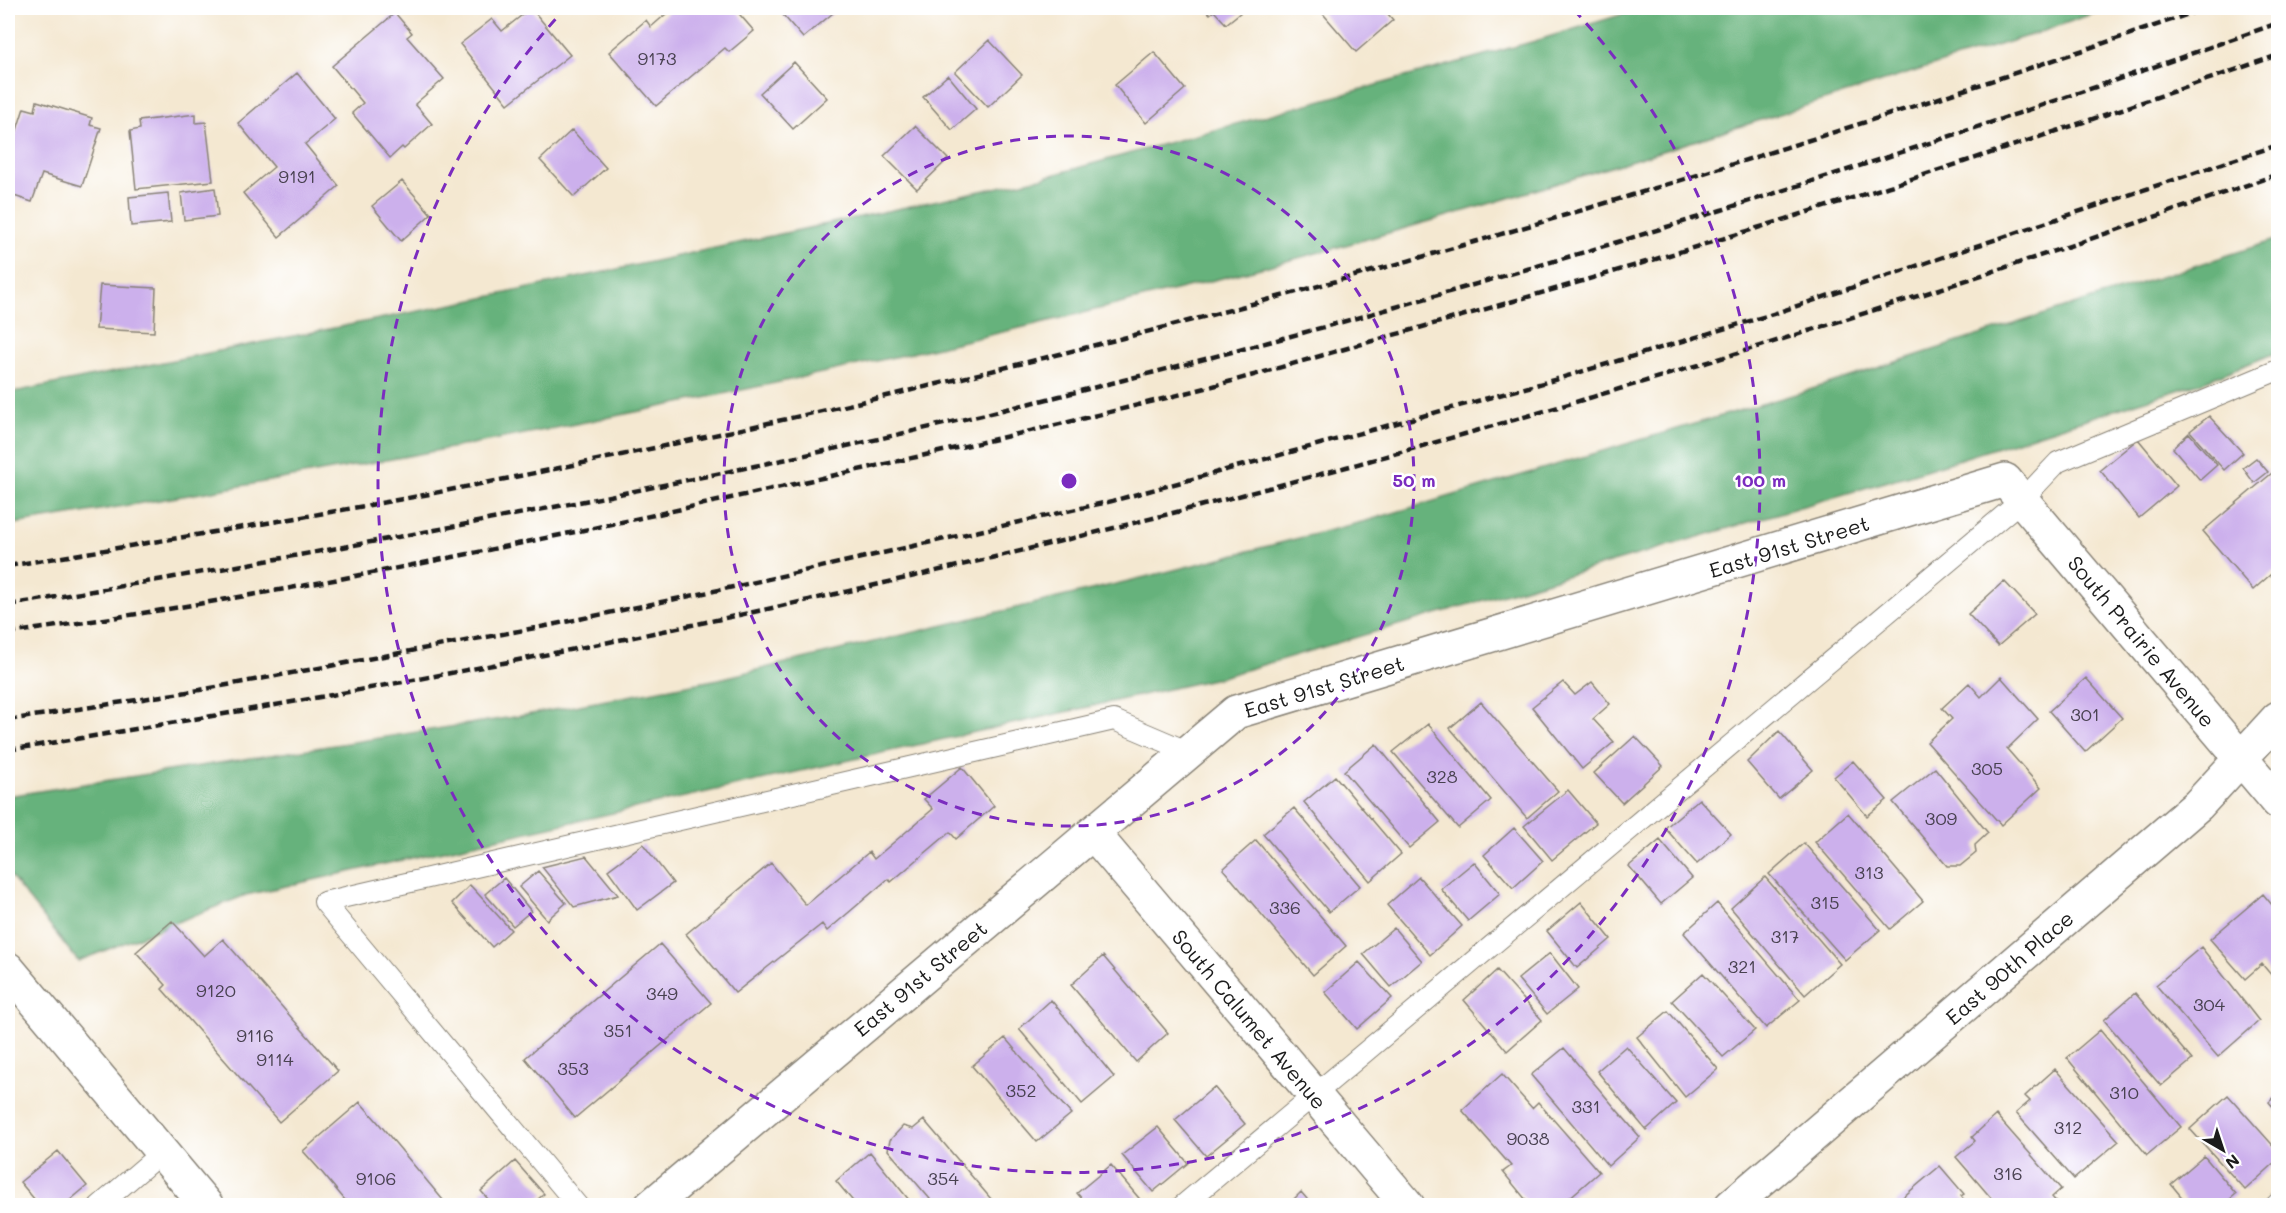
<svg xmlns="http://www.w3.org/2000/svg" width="2286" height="1213" viewBox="0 0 2286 1213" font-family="Mali,sans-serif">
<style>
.forest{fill:#66b27c;stroke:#41674c;stroke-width:1.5}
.building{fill:#ccb0ec}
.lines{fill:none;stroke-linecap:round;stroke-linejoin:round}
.service-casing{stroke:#888276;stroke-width:22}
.minor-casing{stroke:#888276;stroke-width:36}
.tertiary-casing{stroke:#888276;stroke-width:36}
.service{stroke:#fff;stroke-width:20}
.minor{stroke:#fff;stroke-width:33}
.tertiary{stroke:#fff;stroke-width:33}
.rail{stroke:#1c1c1c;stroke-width:4.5;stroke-dasharray:9 4.5;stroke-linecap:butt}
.ring{fill:none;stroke:#7b2cbf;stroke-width:3;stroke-dasharray:10 8}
.labels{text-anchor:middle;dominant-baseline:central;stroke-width:5;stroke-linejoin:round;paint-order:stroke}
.number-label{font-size:18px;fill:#484150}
.street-label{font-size:21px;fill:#1c1c1c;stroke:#fff}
.centre{fill:#7b2cbf;stroke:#fff;stroke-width:3}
.ring-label{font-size:18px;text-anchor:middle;font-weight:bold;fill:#7b2cbf;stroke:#fff;stroke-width:5;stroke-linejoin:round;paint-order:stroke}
</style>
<rect width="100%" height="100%" fill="#fff"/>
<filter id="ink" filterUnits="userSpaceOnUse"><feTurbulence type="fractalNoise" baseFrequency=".0167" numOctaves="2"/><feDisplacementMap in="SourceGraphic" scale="12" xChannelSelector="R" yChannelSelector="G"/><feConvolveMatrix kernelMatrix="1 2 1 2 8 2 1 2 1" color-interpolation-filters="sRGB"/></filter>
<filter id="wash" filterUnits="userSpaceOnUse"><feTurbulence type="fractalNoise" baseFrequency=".008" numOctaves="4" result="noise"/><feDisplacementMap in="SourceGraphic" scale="24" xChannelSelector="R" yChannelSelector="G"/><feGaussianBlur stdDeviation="1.35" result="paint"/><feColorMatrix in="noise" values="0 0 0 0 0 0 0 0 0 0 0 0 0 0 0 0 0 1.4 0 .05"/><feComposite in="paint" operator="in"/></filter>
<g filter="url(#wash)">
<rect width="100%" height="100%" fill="#f4e8d1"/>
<path class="forest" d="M1643,8H2108L2047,30C1779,113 1511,203 1238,274C833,379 421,459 8,525V393L464,302L1041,178L1535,41Z
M2278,239V352L2203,382L1916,473L1218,678L246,895L78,961L8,873V796L526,715L719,679L1170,571L1366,521L1809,390Z"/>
<g id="blocks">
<path class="building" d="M531,8L570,55L508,104L460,44L492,19L502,31Z
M673,8H734L754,31L729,52L725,48L656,106L609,52L646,20L651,27Z
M777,8H839L803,38Z
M1204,8H1246L1226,24L1214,11L1210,14Z
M1318,8H1383L1393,20L1356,52Z
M395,13L412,33L407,37L444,79L415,104L432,124L404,149L402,147L390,158L352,113L363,103L332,66Z
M989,40L1022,75L988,107L955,72Z
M1154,52L1185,89L1146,123L1115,85Z
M794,62L827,98L793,129L760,93Z
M297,73L335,119L305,144L339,186L279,237L243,193L274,167L238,123Z
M948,75L976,109L952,130L923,97Z
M37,101L92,118L90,125L101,128L82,186L42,174L32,202L8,194V158L24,108L35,111Z
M196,114V123L206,122L213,181L136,189L130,131L140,129L139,121Z
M915,126L948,159L917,189L884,156Z
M572,130L606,168L574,197L540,160Z
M402,181L431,214L401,241L372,206Z
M215,188L218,216L184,220L181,193Z
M168,193L171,222L131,226L129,197Z
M100,285L156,288L154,332L96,329Z
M2209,416L2243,453L2224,470L2190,431Z
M2189,433L2217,465L2200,480L2173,448Z
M2138,439L2177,486L2139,518L2100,470Z
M2256,458L2268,472L2254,483L2243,468Z
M2278,468V568L2253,590L2203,531Z
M2004,581L2035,614L1998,646L1968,614Z
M2001,677L2038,719L2007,749L2041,788L2001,825L1927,742L1952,719L1942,708L1969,683L1981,697Z
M2086,678L2122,718L2085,752L2049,711Z
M1563,682L1575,695L1592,682L1610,704L1593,719L1614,742L1582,769L1532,707Z
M1481,702L1558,791L1527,818L1450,728Z
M1428,724L1491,800L1458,828L1393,752Z
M1779,731L1813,770L1779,799L1747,762Z
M1635,736L1663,766L1622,803L1594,773Z
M1376,744L1440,822L1409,848L1344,771Z
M1853,761L1887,800L1867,816L1834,777Z
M962,767L994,806L956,839L950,832L891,882L888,879L827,931L822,924L735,993L686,934L771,863L806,905L869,852L874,859L933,809L924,799Z
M1935,768L1988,833L1975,845L1976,853L1960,866H1947L1893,802Z
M1335,776L1401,854L1370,881L1304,802Z
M1568,790L1596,823L1552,860L1524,826Z
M1699,799L1731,834L1697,864L1665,828Z
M1294,808L1360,886L1329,912L1263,834Z
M1848,813L1923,901L1890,929L1815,842Z
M1514,828L1543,861L1513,888L1484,855Z
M1256,840L1346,946L1313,975L1223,869Z
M1660,840L1692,878L1661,904L1629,866Z
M1804,843L1880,930L1845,960L1769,874Z
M643,844L673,883L637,910L608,870Z
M586,856L618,895L574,907L542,867Z
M1474,862L1500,894L1468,921L1441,889Z
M538,871L566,903L547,920L519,887Z
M1419,877L1462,926L1430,955L1387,905Z
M1765,877L1840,964L1805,995L1731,908Z
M504,878L531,911L513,926L485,894Z
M470,885L511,930L492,947L452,903Z
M2263,894L2278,912V983L2262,964L2245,979L2210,939Z
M1581,902L1611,939L1577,968L1547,931Z
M1717,903L1800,1000L1766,1028L1684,933Z
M172,921L204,956L223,939L338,1071L279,1122L162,989L166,985L136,952Z
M1394,928L1422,961L1391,987L1363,954Z
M660,944L711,1003L575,1118L525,1058Z
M2201,947L2259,1021L2218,1057L2156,985Z
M1550,953L1578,989L1547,1014L1518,979Z
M1103,956L1168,1033L1136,1062L1071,985Z
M1359,962L1392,998L1357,1029L1325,992Z
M1497,970L1542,1020L1507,1051L1464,1000Z
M1703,973L1755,1030L1723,1057L1672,1001Z
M2135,993L2192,1060L2161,1086L2104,1020Z
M1051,1000L1114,1077L1082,1104L1019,1029Z
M1668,1011L1718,1069L1685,1097L1637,1037Z
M2100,1030L2181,1127L2147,1155L2067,1058Z
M1005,1038L1071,1114L1037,1142L972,1066Z
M1626,1046L1676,1103L1646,1130L1597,1071Z
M1564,1048L1640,1137L1608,1166L1531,1075Z
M2055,1069L2119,1141L2074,1179L2016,1113L2030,1101L2025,1096Z
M1502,1074L1532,1108L1538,1102L1599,1172L1560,1206H1531L1503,1172L1511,1166L1462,1110Z
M1214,1087L1245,1124L1206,1156L1175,1120Z
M2278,1094V1113L2269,1102Z
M2228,1095L2278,1151V1160L2245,1190L2190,1129Z
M360,1102L376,1120L448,1206H350L319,1169L303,1151Z
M1996,1115L2061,1189L2052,1197L2060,1206H1998L1956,1157L1975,1141L1972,1137Z
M924,1120L997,1206H936L888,1150L890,1140L903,1126L913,1129Z
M1158,1127L1188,1163L1153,1192L1122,1155Z
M58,1151L87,1186L63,1206H40L20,1182Z
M870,1152L914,1206H857L836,1181Z
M2204,1156L2236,1194L2222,1206H2189L2171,1184Z
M515,1161L544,1194L530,1206H494L481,1191Z
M1111,1165L1143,1203L1139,1206H1088L1077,1193Z
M1940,1166L1964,1194L1961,1196L1969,1206H1898L1896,1203Z
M1301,1192L1313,1206H1287Z"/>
</g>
</g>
<g filter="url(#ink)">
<use href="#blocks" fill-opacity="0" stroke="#888276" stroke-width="1.5"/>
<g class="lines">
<defs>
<path id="service" d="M99,1206L162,1152
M578,1206L324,902L1114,720L1189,752
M1182,1206L2022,500L2058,462L2278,370
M2275,1206L2278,1203"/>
<path id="minor" d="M1093,833L1408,1206
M651,1206L1236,712L2005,480L2278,802
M1731,1206L2198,805L2278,718"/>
<path id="tertiary" d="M8,969L207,1206"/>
</defs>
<use href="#service" class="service-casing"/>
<use href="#minor" class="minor-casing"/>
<use href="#tertiary" class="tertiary-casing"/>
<use href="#service" class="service"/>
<use href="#minor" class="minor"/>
<use href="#tertiary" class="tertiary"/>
<path class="rail" d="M8,566C146,543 286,521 424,495C681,445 938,387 1192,320C1534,230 1871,124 2206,8
M8,605C295,558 581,505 865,442C1345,334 1816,188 2278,23
M8,633C257,599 503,549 749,494C895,462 1041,430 1186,393C1254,376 1322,355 1390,336C1690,253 1985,158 2278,55
M8,720L200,690L546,626L733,587L1112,501L1554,380L1773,314L2278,145
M8,750C337,697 666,636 991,558C1427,454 1856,323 2278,174"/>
</g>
</g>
<g class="ring">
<circle cx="1069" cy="481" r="345"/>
<path d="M1574 10A691 691 0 1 1 564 10"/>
</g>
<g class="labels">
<g class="number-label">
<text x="657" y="58">9173</text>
<text x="297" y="176">9191</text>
<text x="2085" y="714">301</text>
<text x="1987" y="768">305</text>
<text x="1442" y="776">328</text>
<text x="1941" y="818">309</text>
<text x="1869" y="872">313</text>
<text x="1825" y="902">315</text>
<text x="1285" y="907">336</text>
<text x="1785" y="936">317</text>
<text x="1742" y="966">321</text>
<text x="216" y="990">9120</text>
<text x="662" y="993">349</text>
<text x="2209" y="1004">304</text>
<text x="618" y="1030">351</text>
<text x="255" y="1035">9116</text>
<text x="275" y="1059">9114</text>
<text x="573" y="1068">353</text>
<text x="1021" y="1090">352</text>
<text x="2124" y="1092">310</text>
<text x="1586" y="1106">331</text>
<text x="2068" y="1127">312</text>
<text x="1528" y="1138">9038</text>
<text x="2008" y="1173">316</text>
<text x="376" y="1178">9106</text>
<text x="943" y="1178">354</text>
</g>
<g class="street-label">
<text transform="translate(1789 546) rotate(-17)">East 91st Street</text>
<text transform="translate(2142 641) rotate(50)">South Prairie Avenue</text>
<text transform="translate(1324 686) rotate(-17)">East 91st Street</text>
<text transform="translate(2009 967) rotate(-41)">East 90th Place</text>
<text transform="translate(920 978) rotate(-40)">East 91st Street</text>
<text transform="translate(1250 1019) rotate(50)">South Calumet Avenue</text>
</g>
</g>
<circle cx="1069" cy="481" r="9" class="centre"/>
<g class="ring-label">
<text x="1414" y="487">50 m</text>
<text x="1760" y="487">100 m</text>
</g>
<rect width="2286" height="1213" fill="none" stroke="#fff" stroke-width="30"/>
<g transform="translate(2223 1150) rotate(141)" stroke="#ffffff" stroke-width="4.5" paint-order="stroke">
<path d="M0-4.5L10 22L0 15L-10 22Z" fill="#1c1c1c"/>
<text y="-9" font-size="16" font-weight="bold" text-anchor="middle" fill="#1c1c1c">N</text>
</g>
</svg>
